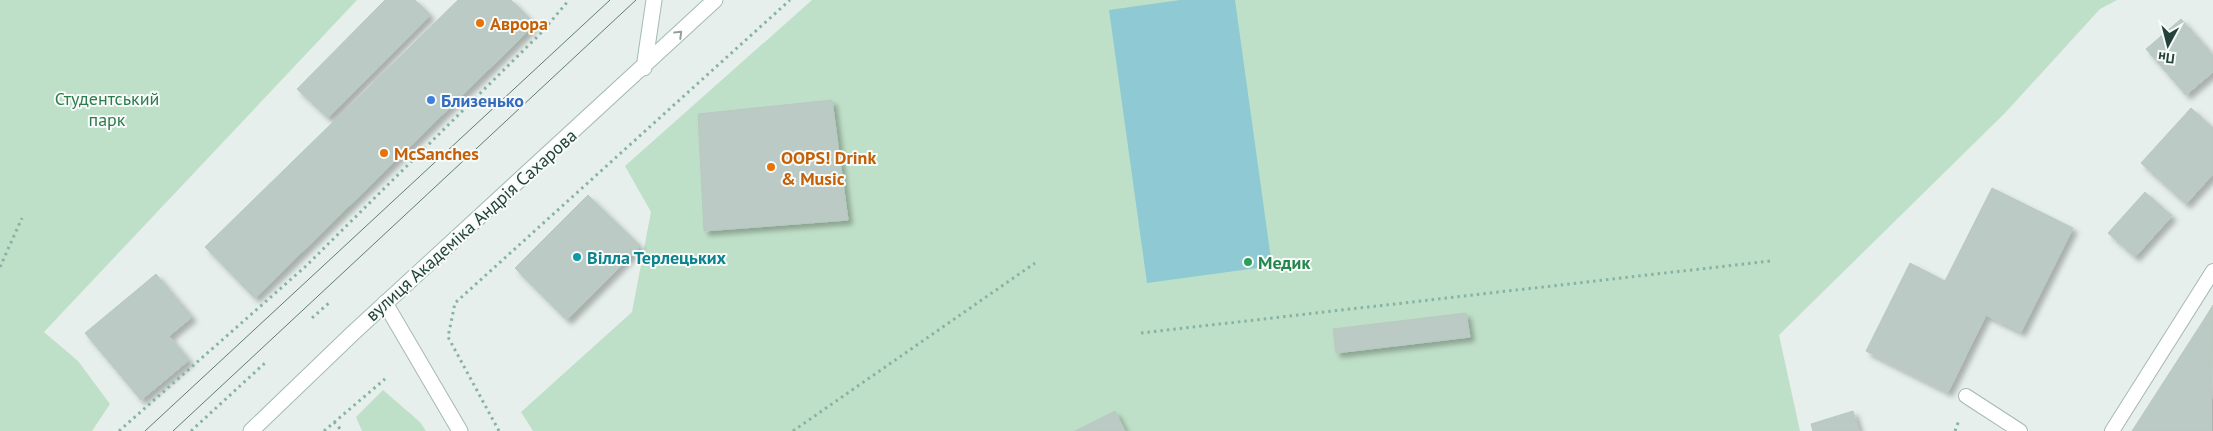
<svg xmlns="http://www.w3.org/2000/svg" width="2213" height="431" viewBox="0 0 2213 431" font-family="'PT Sans',sans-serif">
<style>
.green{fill:#bfe0c8}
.water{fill:#8ec9d4}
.building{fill:#bbcac4;stroke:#b8c9c2;filter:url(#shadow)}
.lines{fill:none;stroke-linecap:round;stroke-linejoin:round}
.service-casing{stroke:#a8b8b2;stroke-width:16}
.tertiary-casing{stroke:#a8b8b2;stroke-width:17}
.secondary-casing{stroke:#a4bbb3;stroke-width:17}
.path{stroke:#86b3a5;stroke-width:3;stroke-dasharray:2.5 4;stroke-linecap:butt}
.service{stroke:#fff;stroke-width:14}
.tertiary{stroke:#fff;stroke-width:15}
.secondary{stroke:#fff;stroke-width:15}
.tram{stroke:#5f7d75;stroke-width:1}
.oneway{stroke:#92a09c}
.food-dot{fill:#e8710a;stroke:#f7fbf9;stroke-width:2}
.shop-dot{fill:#3f7fe0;stroke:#f7fbf9;stroke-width:2}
.culture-dot{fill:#0f9aa8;stroke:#f7fbf9;stroke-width:2}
.leisure-dot{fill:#2e9e5b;stroke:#f7fbf9;stroke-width:2}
.labels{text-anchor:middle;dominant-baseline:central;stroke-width:4;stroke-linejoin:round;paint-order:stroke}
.food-label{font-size:18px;font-weight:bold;fill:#c56008;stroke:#f7fbf9;text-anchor:start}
.park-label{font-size:18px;fill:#2d7a4b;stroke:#f7fbf9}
.shop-label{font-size:18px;font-weight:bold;fill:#366cbe;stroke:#f7fbf9;text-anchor:start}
.street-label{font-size:18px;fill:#24423a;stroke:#f7fbf9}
.culture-label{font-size:18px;font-weight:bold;fill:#0d838f;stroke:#f7fbf9;text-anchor:start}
.leisure-label{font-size:18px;font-weight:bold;fill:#27864d;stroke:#f7fbf9;text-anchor:start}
</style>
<defs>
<filter id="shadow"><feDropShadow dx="4.5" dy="4.5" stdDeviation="2.5" flood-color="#0004"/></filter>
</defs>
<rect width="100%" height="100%" fill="#e6efeb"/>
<path class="green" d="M0,0H357L44,332L78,361L110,404L92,431H0Z
M812,0H2117L2100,9L2005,113L1779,335L1800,431H533L521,412L632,312L651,212L625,166Z
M383,390L420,422L426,431H362L356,417Z"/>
<path class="water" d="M1180,0H1235L1272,266L1147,283L1109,10Z"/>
<path class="building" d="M385,0H415L430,15L328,118L297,89Z
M458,0H511L535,24L255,298L205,247Z
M2181,19L2213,55V72L2186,95L2146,49Z
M832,100L848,220L704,231L698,114Z
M2191,108L2213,128V174L2186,204L2141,163Z
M1992,188L2073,228L2021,332L1986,315L1948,392L1866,351L1910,263L1945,281Z
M2145,192L2172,216L2135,257L2108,233Z
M588,195L640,246L567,320L515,268Z
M156,274L192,317L169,336L189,360L141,400L85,333Z
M2213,305L2211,431H2132L2205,318Z
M1466,313L1470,337L1336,353L1333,329Z
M1115,411L1125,431H1075Z
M1853,411L1859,431H1813L1811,424Z"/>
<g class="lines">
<defs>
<path id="service" d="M1966,396L2020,431
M2112,431L2213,271"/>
<path id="tertiary" d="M385,303L460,431"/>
<path id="secondary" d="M644,68L654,0
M251,431L353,333L715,0"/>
</defs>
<use href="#service" class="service-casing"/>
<use href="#tertiary" class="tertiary-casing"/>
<use href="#secondary" class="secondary-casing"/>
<path class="path" d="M0,267L22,218
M312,318L330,302
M1141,333L1770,261
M334,422L342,431
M119,431L306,266L541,33L569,0
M191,431L266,362
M324,431L385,379
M499,431L448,337L455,303L790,0
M793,431L1035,263
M1955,431L1959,420"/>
<use href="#service" class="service"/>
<use href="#tertiary" class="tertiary"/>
<use href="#secondary" class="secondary"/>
<path class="tram" d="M145,431L610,0
M173,431L636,0"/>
</g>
<defs><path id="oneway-chevron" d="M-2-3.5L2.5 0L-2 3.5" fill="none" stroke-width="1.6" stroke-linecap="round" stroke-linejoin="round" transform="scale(1.25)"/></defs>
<use class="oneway" href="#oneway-chevron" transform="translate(679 34) rotate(-44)"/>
<g class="food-dot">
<circle cx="480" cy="23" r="5"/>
<circle cx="384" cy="153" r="5"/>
<circle cx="771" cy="167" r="5"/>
</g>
<circle class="shop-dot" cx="431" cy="100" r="5"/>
<circle class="culture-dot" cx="577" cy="257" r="5"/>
<circle class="leisure-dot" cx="1248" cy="262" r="5"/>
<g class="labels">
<g class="food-label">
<text x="490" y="23">Аврора</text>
<text x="394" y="153">McSanches</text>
<text x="781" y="157">OOPS! Drink<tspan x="781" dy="21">&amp; Music</tspan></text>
</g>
<g class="park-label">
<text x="107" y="98">Студентський<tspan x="107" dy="21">парк</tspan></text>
</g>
<g class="shop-label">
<text x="441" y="100">Близенько</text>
</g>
<g class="street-label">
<text transform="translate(471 225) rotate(-42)">вулиця Академіка Андрія Сахарова</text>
</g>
<g class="culture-label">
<text x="587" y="257">Вілла Терлецьких</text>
</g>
<g class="leisure-label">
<text x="1258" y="262">Медик</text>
</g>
</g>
<g transform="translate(2168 45) rotate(187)" stroke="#f7fbf9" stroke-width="4" paint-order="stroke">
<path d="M0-4L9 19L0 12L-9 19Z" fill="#24423a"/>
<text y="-8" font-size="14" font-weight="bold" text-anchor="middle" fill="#24423a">Пн</text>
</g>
</svg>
